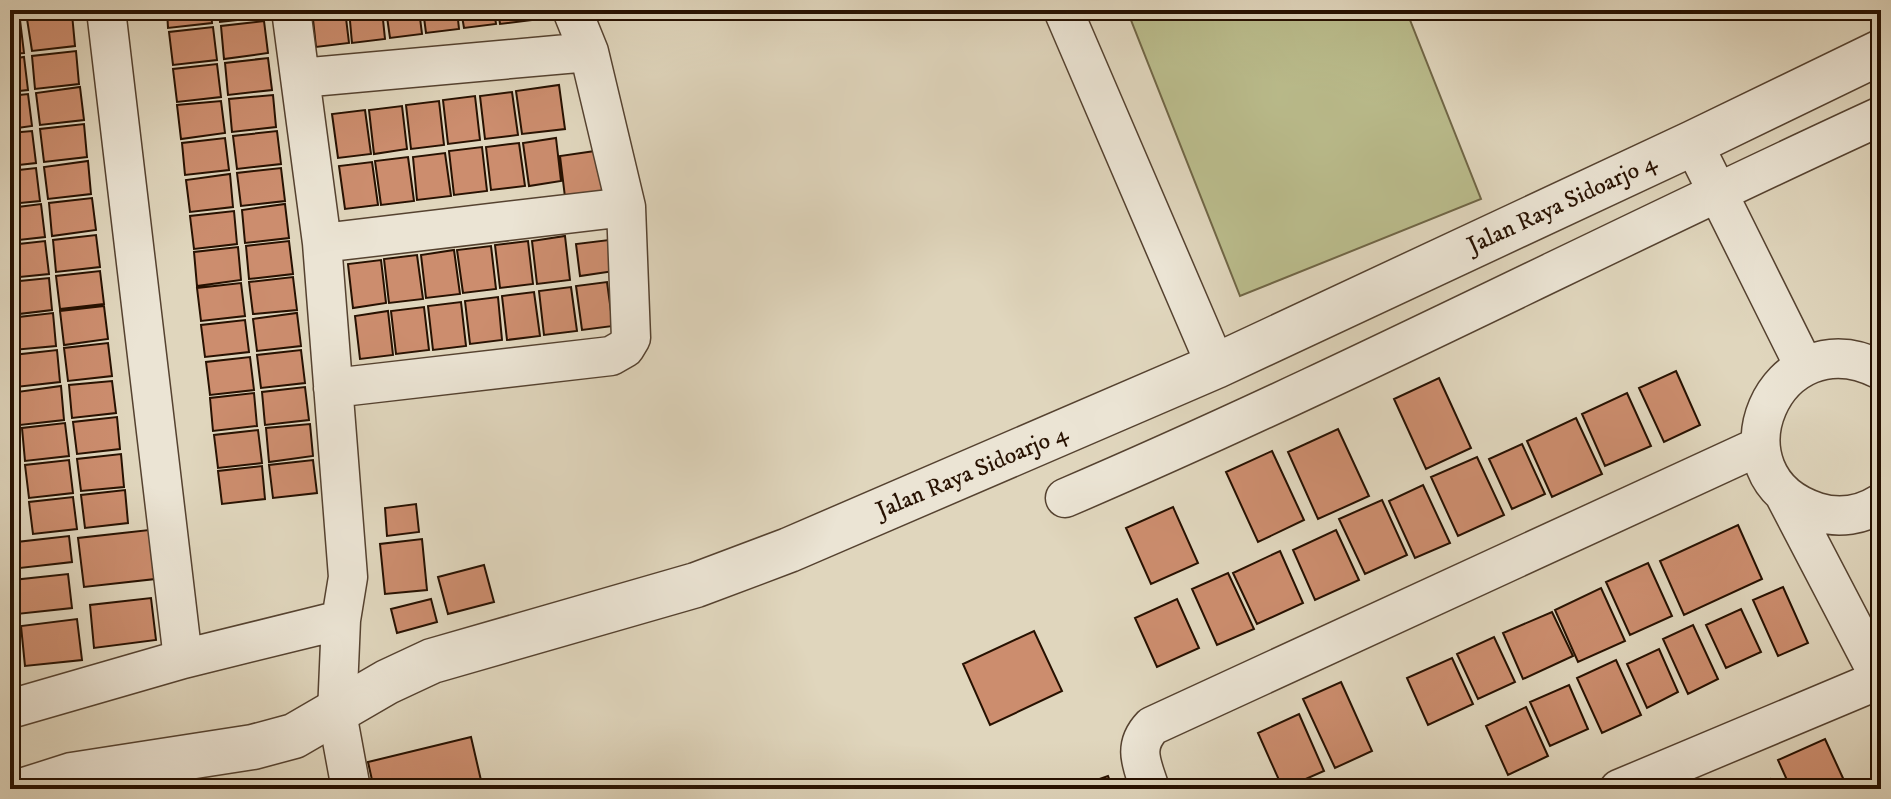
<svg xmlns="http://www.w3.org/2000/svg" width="1891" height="799" viewBox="0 0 1891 799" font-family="'IM FELL DW Pica',serif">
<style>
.green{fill:#babc8c;stroke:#706646;stroke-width:2}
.building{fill:#cc8d6e;stroke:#271101;stroke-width:2}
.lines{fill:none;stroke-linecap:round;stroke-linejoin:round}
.minor-casing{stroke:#554230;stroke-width:41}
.tertiary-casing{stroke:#554230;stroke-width:47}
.minor{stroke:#ebe4d4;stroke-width:38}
.tertiary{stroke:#ebe4d4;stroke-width:44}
.labels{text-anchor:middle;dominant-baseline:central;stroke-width:7;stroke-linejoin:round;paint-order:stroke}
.street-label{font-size:24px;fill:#271101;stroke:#ebe4d4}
</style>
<rect width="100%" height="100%" fill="#e0d6bd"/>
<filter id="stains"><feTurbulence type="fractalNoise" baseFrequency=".0025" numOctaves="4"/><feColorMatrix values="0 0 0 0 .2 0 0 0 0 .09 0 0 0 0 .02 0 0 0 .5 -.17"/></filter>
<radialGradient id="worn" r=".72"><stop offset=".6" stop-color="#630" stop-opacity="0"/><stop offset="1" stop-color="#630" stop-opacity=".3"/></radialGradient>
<path class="green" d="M1127,10H1406L1481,199L1240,296Z"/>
<path class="building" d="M10,10H19L20,16L10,17Z
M27,10H67L27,15Z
M167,10H211L212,23L168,28Z
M219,10H263L264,17L220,22Z
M312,10H345L349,43L316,47Z
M349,10H382L385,39L352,43Z
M386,10H419L422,34L390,38Z
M423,10H457L459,29L426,33Z
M461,10H494L496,24L464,28Z
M498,10H540L541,19L500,24Z
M72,14L75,46L32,51L27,19Z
M20,20L24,53L10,54V21Z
M264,21L268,53L224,59L221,26Z
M213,27L217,60L173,65L169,32Z
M76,51L79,84L35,89L32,56Z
M24,57L28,90L10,92V59Z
M268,58L272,90L228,95L225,63Z
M217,64L221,97L177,102L173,69Z
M559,85L565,129L522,134L516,91Z
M80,87L84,120L40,125L36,93Z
M512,92L518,135L485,139L480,96Z
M28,94L32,126L10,129V96Z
M273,95L276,127L232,132L229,99Z
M475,96L480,140L448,144L443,100Z
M221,101L225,133L181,139L177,105Z
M439,101L444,145L411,149L406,105Z
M402,106L407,149L374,154L369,110Z
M365,110L371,154L338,158L332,114Z
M84,124L87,157L44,162L40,129Z
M32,131L36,163L10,166V133Z
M277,131L281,164L237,169L233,136Z
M225,138L229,170L185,175L182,143Z
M556,138L561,181L529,186L523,143Z
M519,143L525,186L491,190L486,147Z
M482,147L487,191L454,195L449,151Z
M609,149L614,191L565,197L560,156Z
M445,153L451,196L417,200L413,157Z
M408,157L414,201L381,205L375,161Z
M88,161L91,194L48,199L44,167Z
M372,162L378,205L345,209L339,166Z
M36,168L40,201L10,204V171Z
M281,168L285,201L241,206L237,173Z
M230,174L233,207L190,212L186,180Z
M92,198L96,230L52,236L49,203Z
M41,204L45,237L10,241V208Z
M285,204L289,238L245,243L242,210Z
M234,211L237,244L194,249L190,216Z
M96,235L100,267L56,272L53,240Z
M565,236L570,280L537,284L532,241Z
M617,239L621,270L580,276L576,244Z
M45,241L49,274L10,278V245Z
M289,241L293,274L249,279L246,246Z
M528,241L533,284L500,288L495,245Z
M491,246L496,289L463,293L457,250Z
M238,247L241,280L197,286L194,252Z
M454,250L460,294L426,298L421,255Z
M417,255L423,299L389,303L384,259Z
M381,260L386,303L353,308L348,264Z
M100,271L104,304L60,309L56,276Z
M293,277L297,310L253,314L249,282Z
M49,278L52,310L10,315V282Z
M607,282L613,326L582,330L576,286Z
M241,283L245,316L201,321L197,288Z
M571,287L577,331L544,335L539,291Z
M534,292L540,336L507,340L502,296Z
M498,297L502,340L470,344L465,301Z
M461,302L466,346L433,350L428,306Z
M104,306L108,339L64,345L60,311Z
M424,307L429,350L396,354L391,311Z
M388,311L393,355L360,359L355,316Z
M53,313L56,346L13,350L10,318Z
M297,313L301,346L257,351L253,319Z
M245,320L249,352L205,357L201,325Z
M108,343L112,376L68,381L64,348Z
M57,350L60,382L16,387L13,355Z
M301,350L305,383L261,388L257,355Z
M250,357L254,390L210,395L206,362Z
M1676,371L1700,425L1664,442L1639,388Z
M1439,378L1471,448L1426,469L1394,399Z
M112,381L116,413L72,418L69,385Z
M61,386L64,420L20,425L17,392Z
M305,387L309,420L265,425L262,392Z
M254,393L257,426L213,431L210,398Z
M1627,393L1651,446L1605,466L1582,414Z
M117,417L120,449L77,454L73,422Z
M1576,418L1602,474L1552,497L1527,441Z
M65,423L69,456L25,461L22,428Z
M310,424L313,456L269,462L266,428Z
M1338,429L1369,496L1318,519L1288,452Z
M258,430L262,463L218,468L214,435Z
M1522,444L1545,494L1512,509L1489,459Z
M1272,451L1304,520L1258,542L1226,472Z
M121,454L124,487L81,491L77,459Z
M1477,457L1504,515L1458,536L1431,477Z
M69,460L73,493L29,498L25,465Z
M313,460L317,493L273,498L269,465Z
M262,466L265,499L222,504L218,471Z
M1423,485L1450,543L1415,558L1389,501Z
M125,490L128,523L85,528L81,495Z
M73,497L77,529L33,534L29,502Z
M1382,500L1407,555L1365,574L1339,519Z
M416,504L419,532L387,536L385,508Z
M1173,507L1198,563L1151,584L1126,528Z
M1738,525L1762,579L1684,615L1660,561Z
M149,530L155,579L84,587L78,538Z
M1336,530L1359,580L1315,600L1293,550Z
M69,536L72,562L20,568L17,542Z
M422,539L427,590L385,594L380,544Z
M1280,551L1303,603L1257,624L1233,573Z
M1648,563L1672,616L1630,635L1606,582Z
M484,565L494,602L448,614L438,577Z
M1228,573L1254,629L1217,645L1192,589Z
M68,574L72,608L17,614L13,580Z
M1783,587L1808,643L1778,656L1753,600Z
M1601,588L1625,641L1578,662L1555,610Z
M151,598L156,640L94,648L90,605Z
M431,599L437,622L397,633L391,609Z
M1177,599L1199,648L1157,667L1135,618Z
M1741,609L1761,652L1726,668L1706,625Z
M1552,612L1573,656L1523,679L1503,633Z
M77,619L82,660L25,666L21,626Z
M1693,625L1718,679L1688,694L1663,639Z
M1034,631L1062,691L990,725L963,664Z
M1494,637L1515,682L1478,699L1457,654Z
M1659,649L1678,692L1647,708L1627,664Z
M1452,658L1473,704L1428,725L1407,678Z
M1616,660L1641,715L1602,733L1577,678Z
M1341,682L1372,751L1335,768L1303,699Z
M1569,685L1588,729L1550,746L1530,702Z
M1526,707L1548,756L1508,775L1486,726Z
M1299,714L1324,771L1283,789L1258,733Z
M471,737L483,789H374L368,762Z
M1825,739L1848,789H1791L1778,760Z
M1108,776L1113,789H1071Z
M179,779L180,789H128Z
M1770,779L1775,789H1749Z"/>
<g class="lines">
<defs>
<path id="minor" d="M106,10L183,659L341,620L337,713L351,789
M291,10L322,243L348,577L341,620
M1063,10L1216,366
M300,78L589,52
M1693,143L1804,366
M322,243L626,207
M1881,370C1774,315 1707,477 1817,512C1839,519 1862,515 1881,503
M333,388L611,356L625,348L631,338L626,207L589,52L572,10
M1785,496L1881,680
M1065,498C1341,380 1608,241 1881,116
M10,709L183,659
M1150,789C1142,764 1132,747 1152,726L1760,446
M1619,789L1881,679"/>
<path id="tertiary" d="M28,789L72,775L253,747L294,736L387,682L432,661L696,585L789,550L1216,366L1693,143L1881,52"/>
</defs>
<use href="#minor" class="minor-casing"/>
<use href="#tertiary" class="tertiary-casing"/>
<use href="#minor" class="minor"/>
<use href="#tertiary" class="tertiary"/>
</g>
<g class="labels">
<g class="street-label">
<text transform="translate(1562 204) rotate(-25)">Jalan Raya Sidoarjo 4</text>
<text transform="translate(972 472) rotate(-23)">Jalan Raya Sidoarjo 4</text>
</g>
</g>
<rect width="1891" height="799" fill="none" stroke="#e0d6bd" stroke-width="40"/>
<rect x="12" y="12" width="1867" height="775" fill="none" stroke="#271101" stroke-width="4"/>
<rect x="20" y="20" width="1851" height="759" fill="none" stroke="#271101" stroke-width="2"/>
<rect width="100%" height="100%" filter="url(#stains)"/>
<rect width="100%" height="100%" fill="url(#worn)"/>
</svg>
